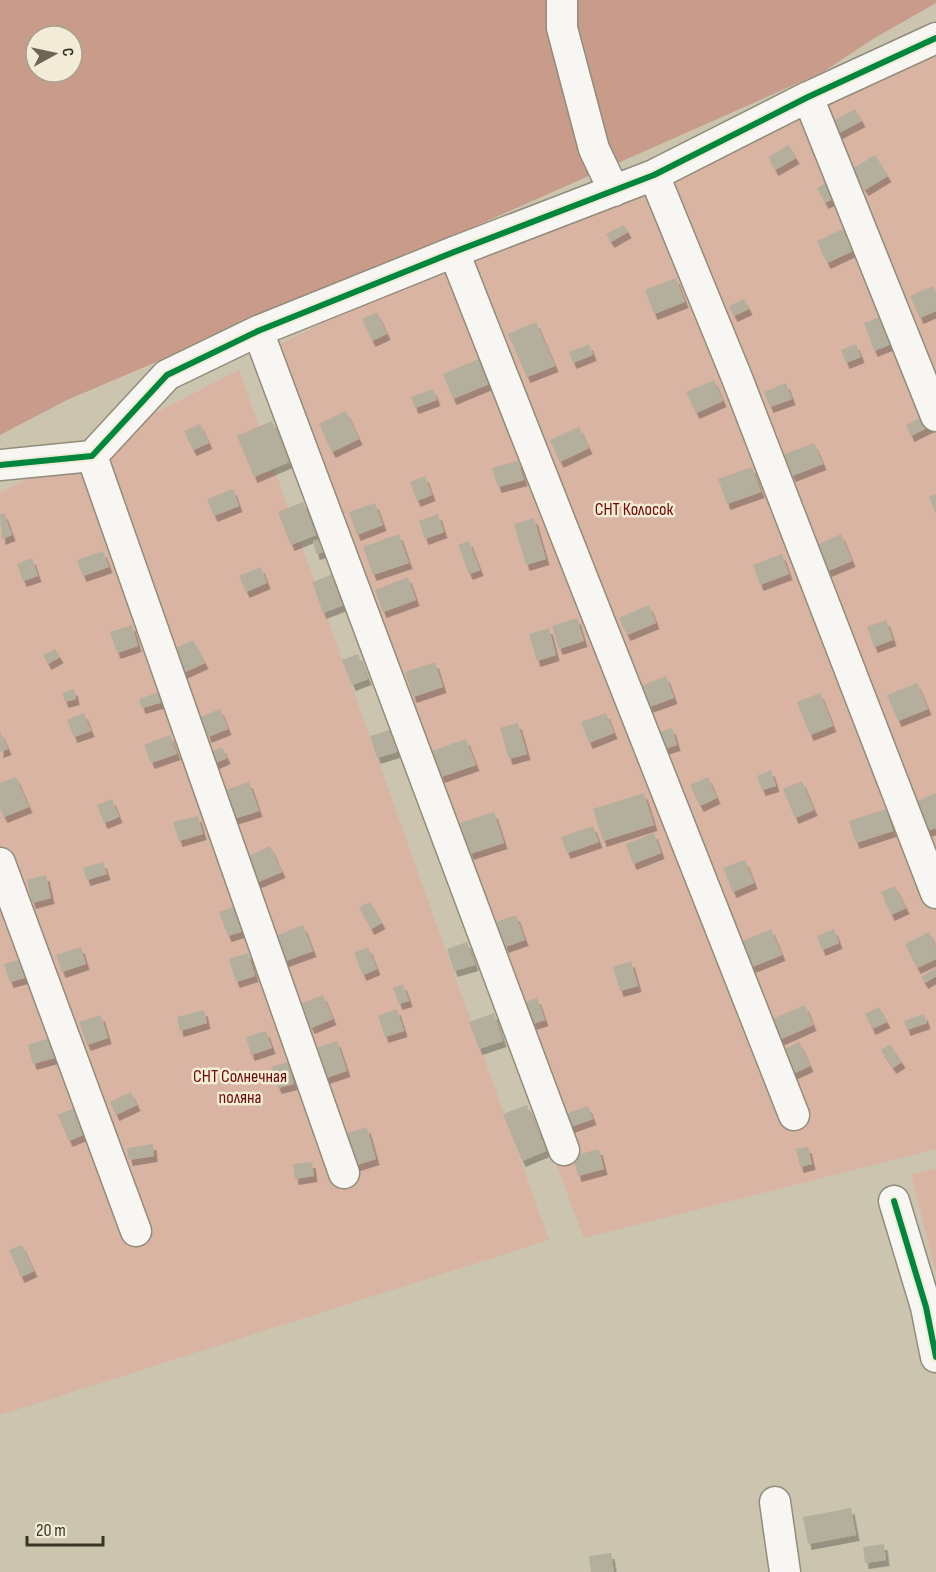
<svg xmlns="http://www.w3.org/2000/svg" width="936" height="1572" viewBox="0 0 936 1572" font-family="'Sofia Sans Condensed',sans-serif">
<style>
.green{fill:#d9b4a2}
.forest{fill:#c99b8a;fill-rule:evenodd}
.building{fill:#b4ae9d;filter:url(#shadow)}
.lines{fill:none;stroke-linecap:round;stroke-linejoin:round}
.minor-casing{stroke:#928c7b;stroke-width:33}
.minor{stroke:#f7f6f3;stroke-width:30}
.cycleway-casing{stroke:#f2ebd7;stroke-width:10}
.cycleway{stroke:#00873e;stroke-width:6}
.labels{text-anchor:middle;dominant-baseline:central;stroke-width:5;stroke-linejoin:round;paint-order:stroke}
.park-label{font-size:18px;fill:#6d0c01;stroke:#f2ebd7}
</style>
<defs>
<filter id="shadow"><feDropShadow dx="3.5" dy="6" stdDeviation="0" flood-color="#0004"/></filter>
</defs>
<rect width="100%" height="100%" fill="#cbc4ae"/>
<path class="green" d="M936,28V1149L584,1238L253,357Z
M239,370L549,1240L0,1415V493Z
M936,1169V1273L911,1174Z"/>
<path class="forest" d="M0,0H936V3L873,39L823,72L469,229L67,400L0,435ZM36,36H72V72H36Z"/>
<path class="building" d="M855,109L862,121L839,133L833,121Z
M789,145L796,158L775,170L768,157Z
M875,155L888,176L865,190L852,169Z
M830,181L839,196L825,203L817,188Z
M624,225L628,232L611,242L606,234Z
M847,227L857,249L827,263L817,241Z
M676,278L685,302L654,314L645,290Z
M933,286L936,294V311L920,318L910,296Z
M744,299L749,309L734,316L729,306Z
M377,312L387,334L372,341L362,319Z
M888,314L899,341L874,351L864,323Z
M536,322L555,366L527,377L508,334Z
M589,344L593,355L573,363L569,352Z
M856,344L861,357L846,363L841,350Z
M479,359L489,384L453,399L443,374Z
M714,380L723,401L696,413L686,392Z
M786,383L792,399L770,407L764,392Z
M433,389L437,400L415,408L411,397Z
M346,411L359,439L332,452L319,424Z
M928,414L933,425L911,436L906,425Z
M272,421L289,462L254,477L237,436Z
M200,424L209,443L193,450L184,431Z
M579,427L589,448L560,462L550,440Z
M814,443L823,464L792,476L783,455Z
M518,461L524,480L498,487L492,468Z
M752,467L761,492L727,504L718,479Z
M425,476L432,495L417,501L410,482Z
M233,489L239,506L214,516L207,499Z
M936,494V514L929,497Z
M303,502L316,535L291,545L278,512Z
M375,503L383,525L357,535L349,512Z
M4,513L12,535L2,539L0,515Z
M438,514L444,532L425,539L419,521Z
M534,518L546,559L526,565L514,524Z
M399,534L409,563L373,575L363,547Z
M841,534L852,561L828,571L817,545Z
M331,536L334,549L316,554L313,541Z
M469,541L480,570L469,574L458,545Z
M103,551L109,567L83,576L77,560Z
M782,554L789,574L760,585L753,565Z
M32,558L38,576L23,581L17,564Z
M261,567L267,583L246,592L239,576Z
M334,574L346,604L323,613L312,582Z
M408,577L416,600L383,612L375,590Z
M649,605L656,623L627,635L619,618Z
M577,618L584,641L559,649L552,626Z
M886,620L893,640L874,647L867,627Z
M132,625L138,646L117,653L110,632Z
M549,628L556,655L537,661L529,634Z
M193,640L205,663L183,673L172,650Z
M55,649L60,657L48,664L43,655Z
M358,654L368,679L352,685L342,660Z
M435,662L443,687L413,697L405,672Z
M666,676L674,698L649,707L641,686Z
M917,683L928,709L898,721L887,695Z
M74,689L76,699L65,702L62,693Z
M160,692L163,702L142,708L139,699Z
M820,693L833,726L810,735L797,702Z
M220,709L228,729L208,737L201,717Z
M84,713L91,731L74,737L67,720Z
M606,713L614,733L589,743L581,722Z
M518,723L527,754L509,759L500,728Z
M396,728L403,750L377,758L370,736Z
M672,728L677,745L661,750L655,734Z
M0,731L8,749L0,752Z
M170,735L177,754L151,763L144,745Z
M466,739L476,765L441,777L432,751Z
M222,747L227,758L207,767L203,756Z
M771,770L776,786L762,790L757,776Z
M16,777L29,807L4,817L0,809V783Z
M708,777L717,798L700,806L690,785Z
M802,781L814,810L795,818L783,789Z
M249,782L259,811L230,820L220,792Z
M644,793L654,825L603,841L593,809Z
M936,793V828L927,831L915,802Z
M112,799L119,817L104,823L97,805Z
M886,809L893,831L856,843L849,821Z
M494,812L504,843L470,854L460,823Z
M198,816L203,834L179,841L173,822Z
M593,826L599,842L567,853L561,837Z
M654,833L661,853L633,864L626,844Z
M270,846L282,872L256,883L245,858Z
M745,860L754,883L733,892L723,868Z
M103,862L107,874L87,880L83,868Z
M46,875L51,898L32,903L27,880Z
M895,886L906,908L891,915L881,892Z
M370,902L382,923L371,929L359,907Z
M236,906L244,931L228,936L219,912Z
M516,915L525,940L505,947L496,922Z
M303,925L313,951L283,962L273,937Z
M771,929L782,955L752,967L741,942Z
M834,929L839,943L822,950L817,936Z
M929,932L936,947V959L917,968L905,944Z
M467,942L475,965L454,971L447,949Z
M81,947L86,964L62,972L56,955Z
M368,947L377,969L363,975L354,953Z
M248,953L255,976L236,982L229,959Z
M27,958L32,976L10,982L4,964Z
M631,961L638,986L620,991L613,967Z
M936,968V976L925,983L921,977Z
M403,984L409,1001L399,1004L393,988Z
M323,995L333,1019L311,1028L300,1004Z
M537,998L545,1020L533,1024L525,1002Z
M805,1005L813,1025L777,1041L768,1021Z
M879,1007L887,1022L872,1029L865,1014Z
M397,1009L404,1031L385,1037L378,1016Z
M204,1010L207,1023L180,1031L177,1017Z
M494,1013L503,1041L479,1049L469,1022Z
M924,1014L927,1023L907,1030L904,1021Z
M101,1015L108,1038L87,1045L79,1022Z
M266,1031L272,1048L251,1055L246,1037Z
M53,1037L58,1057L33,1064L28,1045Z
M337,1041L347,1071L326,1078L316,1048Z
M799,1042L810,1066L788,1076L777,1053Z
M890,1044L902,1062L893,1068L881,1050Z
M288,1062L294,1084L278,1088L271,1067Z
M131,1092L137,1105L116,1115L110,1102Z
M527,1105L546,1151L522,1161L503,1114Z
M588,1106L593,1119L568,1128L563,1115Z
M77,1107L88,1133L69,1141L58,1115Z
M367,1127L376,1159L354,1166L345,1134Z
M153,1144L154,1156L129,1160L127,1148Z
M808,1147L812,1164L800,1167L796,1149Z
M599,1149L604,1169L578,1176L573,1156Z
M312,1162L314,1176L295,1179L293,1164Z
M22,1245L34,1271L21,1277L9,1250Z
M851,1508L856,1535L808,1544L803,1517Z
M884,1544L886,1560L865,1563L863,1547Z
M611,1553L614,1572H591L589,1556Z"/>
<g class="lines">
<defs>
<path id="minor" d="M562,0V28L594,149L614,191
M808,97L936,416
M654,175L737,378L936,893
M454,252L794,1115
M258,331L564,1150
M92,456L344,1173
M0,465L92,456L167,375L258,331L454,252L654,175L808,97L936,38
M0,863L136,1231
M894,1201L926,1307L936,1357
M775,1502L785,1572"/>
</defs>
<use href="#minor" class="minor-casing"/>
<use href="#minor" class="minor"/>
<defs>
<path id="cycleway" d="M0,465L92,456L167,375L258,331L454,252L654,175L808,97L936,38
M894,1201L926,1307L936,1357"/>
</defs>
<use href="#cycleway" class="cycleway-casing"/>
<use href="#cycleway" class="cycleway"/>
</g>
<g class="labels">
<g class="park-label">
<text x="634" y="509">СНТ Колосок</text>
<text x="240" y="1076">СНТ Солнечная<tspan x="240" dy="21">поляна</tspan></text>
</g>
</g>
<g transform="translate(54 54) rotate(82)"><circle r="28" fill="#f2ebd7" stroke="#a8a28f" stroke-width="1.5"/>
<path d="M0-4.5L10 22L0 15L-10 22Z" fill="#6d6654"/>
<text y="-9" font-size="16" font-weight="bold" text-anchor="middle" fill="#3a3424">С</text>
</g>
<path d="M27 1536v9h76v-9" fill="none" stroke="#3a3424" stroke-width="3"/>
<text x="36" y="1536" font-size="18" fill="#3a3424" stroke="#f2ebd7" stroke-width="4.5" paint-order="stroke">20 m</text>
</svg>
